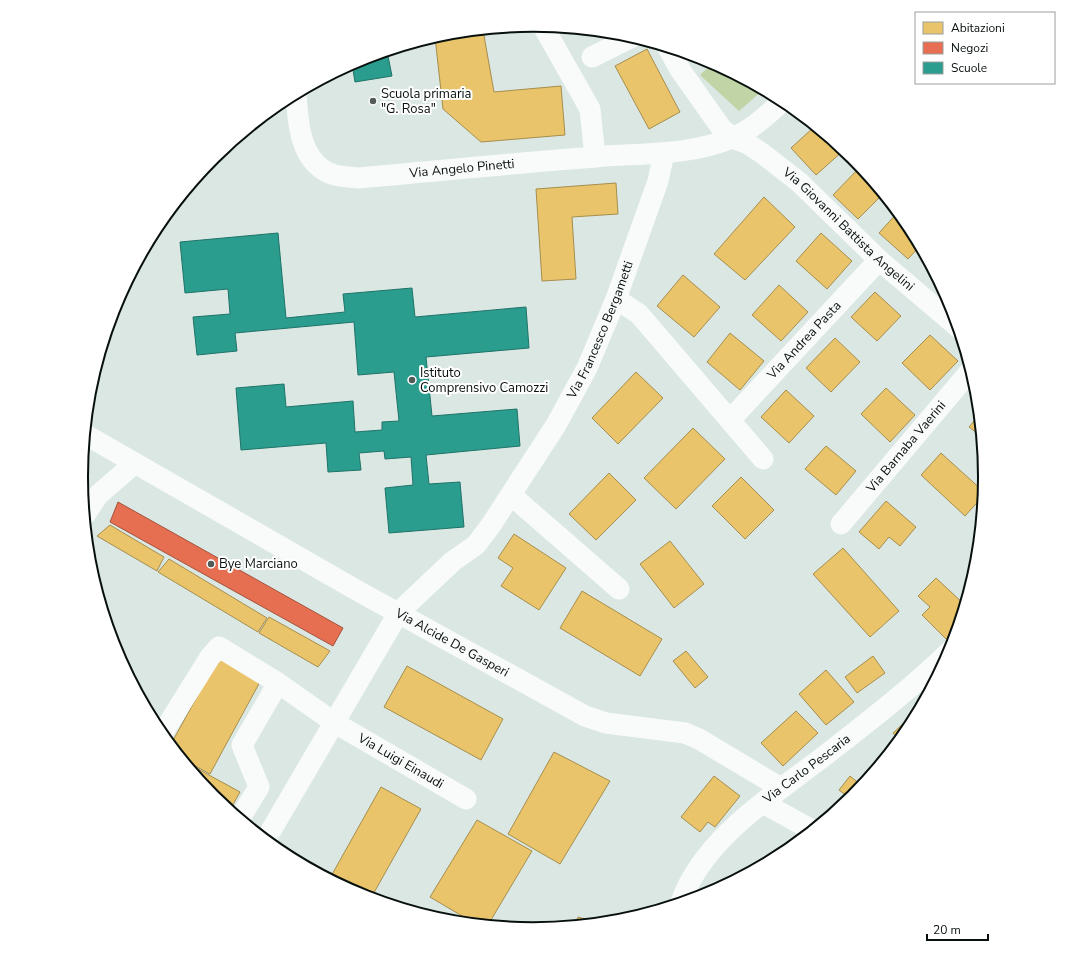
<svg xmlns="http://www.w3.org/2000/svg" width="1067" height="954" viewBox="0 0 1067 954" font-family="'Nunito Sans',sans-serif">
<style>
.green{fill:#c1d4a6}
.homes{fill:#e9c46a;stroke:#a68e4e}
.shops{fill:#e76f51;stroke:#a4523d}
.schools{fill:#2a9d8f;stroke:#207368}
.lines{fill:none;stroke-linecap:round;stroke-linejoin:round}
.minor{stroke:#f9fbfb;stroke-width:21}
.poi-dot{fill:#525b58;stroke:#fff;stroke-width:1.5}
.labels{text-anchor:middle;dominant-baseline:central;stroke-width:4;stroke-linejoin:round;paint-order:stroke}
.poi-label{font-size:13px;fill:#08100d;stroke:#fff;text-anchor:start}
.street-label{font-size:13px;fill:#08100d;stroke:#fff}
.rim{fill:none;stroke:#08100d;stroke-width:2}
</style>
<rect width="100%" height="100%" fill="#dae7e3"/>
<path class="green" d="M713,63L763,90L739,111L700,75Z"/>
<path class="homes" d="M483,30L494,92L561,86L565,135L481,142L443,109L435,37L446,34Z
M647,49L680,112L649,129L615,66Z
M815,126L844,150L816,175L791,148Z
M861,166L883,194L858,219L833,195Z
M616,183L618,214L572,217L576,279L542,281L536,189Z
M764,197L795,227L745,280L714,254Z
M898,212L909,226L920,246L908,259L879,233Z
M821,233L852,261L827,289L796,261Z
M683,275L720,307L694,337L657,306Z
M779,285L808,312L781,341L752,315Z
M875,292L901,316L877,341L851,317Z
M730,333L764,361L740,390L707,362Z
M930,335L958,361L930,390L902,363Z
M835,338L860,362L831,392L806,368Z
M636,372L663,398L618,444L592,418Z
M886,388L915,415L890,442L861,414Z
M786,390L814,416L789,443L761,417Z
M979,415L982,437L969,427Z
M693,428L725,459L676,509L644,478Z
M826,446L856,471L836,495L805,469Z
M941,453L984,492V495L965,516L921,475Z
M609,473L636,500L596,540L569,514Z
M741,477L774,510L745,539L712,506Z
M886,501L916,527L900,546L889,537L879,549L859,532Z
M110,525L164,557L157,571L97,536Z
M514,534L566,568L539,610L501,586L513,568L498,558Z
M670,541L704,584L674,608L640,564Z
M843,548L899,611L870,637L813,574Z
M169,559L267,618L258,632L158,572Z
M936,578L965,605L958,627L946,639L922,615L930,607L918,596Z
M582,591L662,639L640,676L560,628Z
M269,617L330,651L318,667L259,633Z
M686,651L708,677L695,688L673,661Z
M873,656L885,673L857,693L845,677Z
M219,657L261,680L210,774L184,760L171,744Z
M407,666L503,719L481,760L384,707Z
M826,670L854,702L826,725L799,694Z
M920,708L909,728L899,740L893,733Z
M796,711L818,733L783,766L761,743Z
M554,752L610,781L560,864L508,834Z
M875,768L876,769L851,799L839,790L850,776L861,785Z
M198,769L240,792L230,810L214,796L195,774Z
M714,776L740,796L715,827L708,822L700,832L681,817Z
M381,787L421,809L371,898L360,895L330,878Z
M477,820L532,851L488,925L474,923L430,897Z
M578,917L599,923L575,925Z"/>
<path class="shops" d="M118,502L343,628L333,646L110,522Z"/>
<path class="schools" d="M387,51L392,76L355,82L352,64L361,59Z
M278,233L286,318L345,312L343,294L412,288L415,317L526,307L529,348L426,357L432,416L517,409L520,446L426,455L429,484L460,482L464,527L389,533L385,488L413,485L411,457L385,459L384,451L359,453L361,470L328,472L326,443L241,450L236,388L284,384L286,407L353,401L355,432L382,430V422L399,421L394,372L358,375L354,322L235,333L237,351L197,355L193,317L230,314L228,289L185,293L180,242Z"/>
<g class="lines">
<g class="minor">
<path d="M543,26L590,109L595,157"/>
<path id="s1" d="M668,48L681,71L722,129L733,138L748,144L763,154L799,182L879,260L959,328"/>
<path d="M592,57L632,37"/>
<path id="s2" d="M296,94C298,121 299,159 329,173C337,177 350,177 359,178C438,171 516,163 595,157C640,153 689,156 732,138C752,130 768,114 783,101"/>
<path d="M616,299L639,314L763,459"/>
<path id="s3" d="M730,420L879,260"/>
<path id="s4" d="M86,435L358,591L585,716L606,723L685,733L699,739L781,788"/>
<path d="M511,495L619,589"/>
<path d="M85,515L98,495L135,463"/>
<path id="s5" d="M841,524L971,370"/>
<path id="s6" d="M162,734L210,657L219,647L278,683L335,723L466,799"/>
<path d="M763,803L812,830"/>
<path d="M240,818L259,787L242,745L278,683"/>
<path id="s7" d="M266,839L399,612L453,561L476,545L491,525L556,425L587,368L616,299L658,181L664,153"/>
<path id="s8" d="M681,902C703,838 775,794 827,754C869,721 912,688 950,651"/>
</g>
</g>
<g class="poi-dot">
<circle cx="373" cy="101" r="4"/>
<circle cx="412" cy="380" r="4"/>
<circle cx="211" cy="564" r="4"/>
</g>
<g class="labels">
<g class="poi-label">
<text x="381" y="94">Scuola primaria<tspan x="381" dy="15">"G. Rosa"</tspan></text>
<text x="420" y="373">Istituto<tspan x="420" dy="15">Comprensivo Camozzi</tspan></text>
<text x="219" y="564">Bye Marciano</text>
</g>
<g class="street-label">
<text stroke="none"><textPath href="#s2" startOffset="224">Via Angelo Pinetti</textPath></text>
<text stroke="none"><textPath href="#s1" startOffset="260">Via Giovanni Battista Angelini</textPath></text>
<text stroke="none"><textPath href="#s7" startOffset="615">Via Francesco Bergametti</textPath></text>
<text stroke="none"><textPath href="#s3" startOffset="109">Via Andrea Pasta</textPath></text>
<text stroke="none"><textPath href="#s5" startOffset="101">Via Barnaba Vaerini</textPath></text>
<text stroke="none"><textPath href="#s4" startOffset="421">Via Alcide De Gasperi</textPath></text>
<text stroke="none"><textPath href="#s6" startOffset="319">Via Luigi Einaudi</textPath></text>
<text stroke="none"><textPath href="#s8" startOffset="186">Via Carlo Pescaria</textPath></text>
</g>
</g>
<path d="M0 0H1067V954H0ZM88 477a445 445 0 1 1 890 0a445 445 0 1 1-890 0Z" fill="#fff" fill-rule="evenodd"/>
<path class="rim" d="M88 477a445 445 0 1 1 890 0a445 445 0 1 1-890 0Z"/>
<rect x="915" y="12" width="140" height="72" fill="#ffffff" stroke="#9c9f9e"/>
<rect x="923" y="22" width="20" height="12" fill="#e9c46a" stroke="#9c9f9e"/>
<text x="951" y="32" font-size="12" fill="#08100d">Abitazioni</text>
<rect x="923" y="42" width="20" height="12" fill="#e76f51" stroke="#9c9f9e"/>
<text x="951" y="52" font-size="12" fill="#08100d">Negozi</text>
<rect x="923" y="62" width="20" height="12" fill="#2a9d8f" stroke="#9c9f9e"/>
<text x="951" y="72" font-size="12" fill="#08100d">Scuole</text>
<path d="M927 934v6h61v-6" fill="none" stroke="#08100d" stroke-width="2"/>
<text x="933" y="934" font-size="12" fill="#08100d" stroke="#ffffff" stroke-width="3" paint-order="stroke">20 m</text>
</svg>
